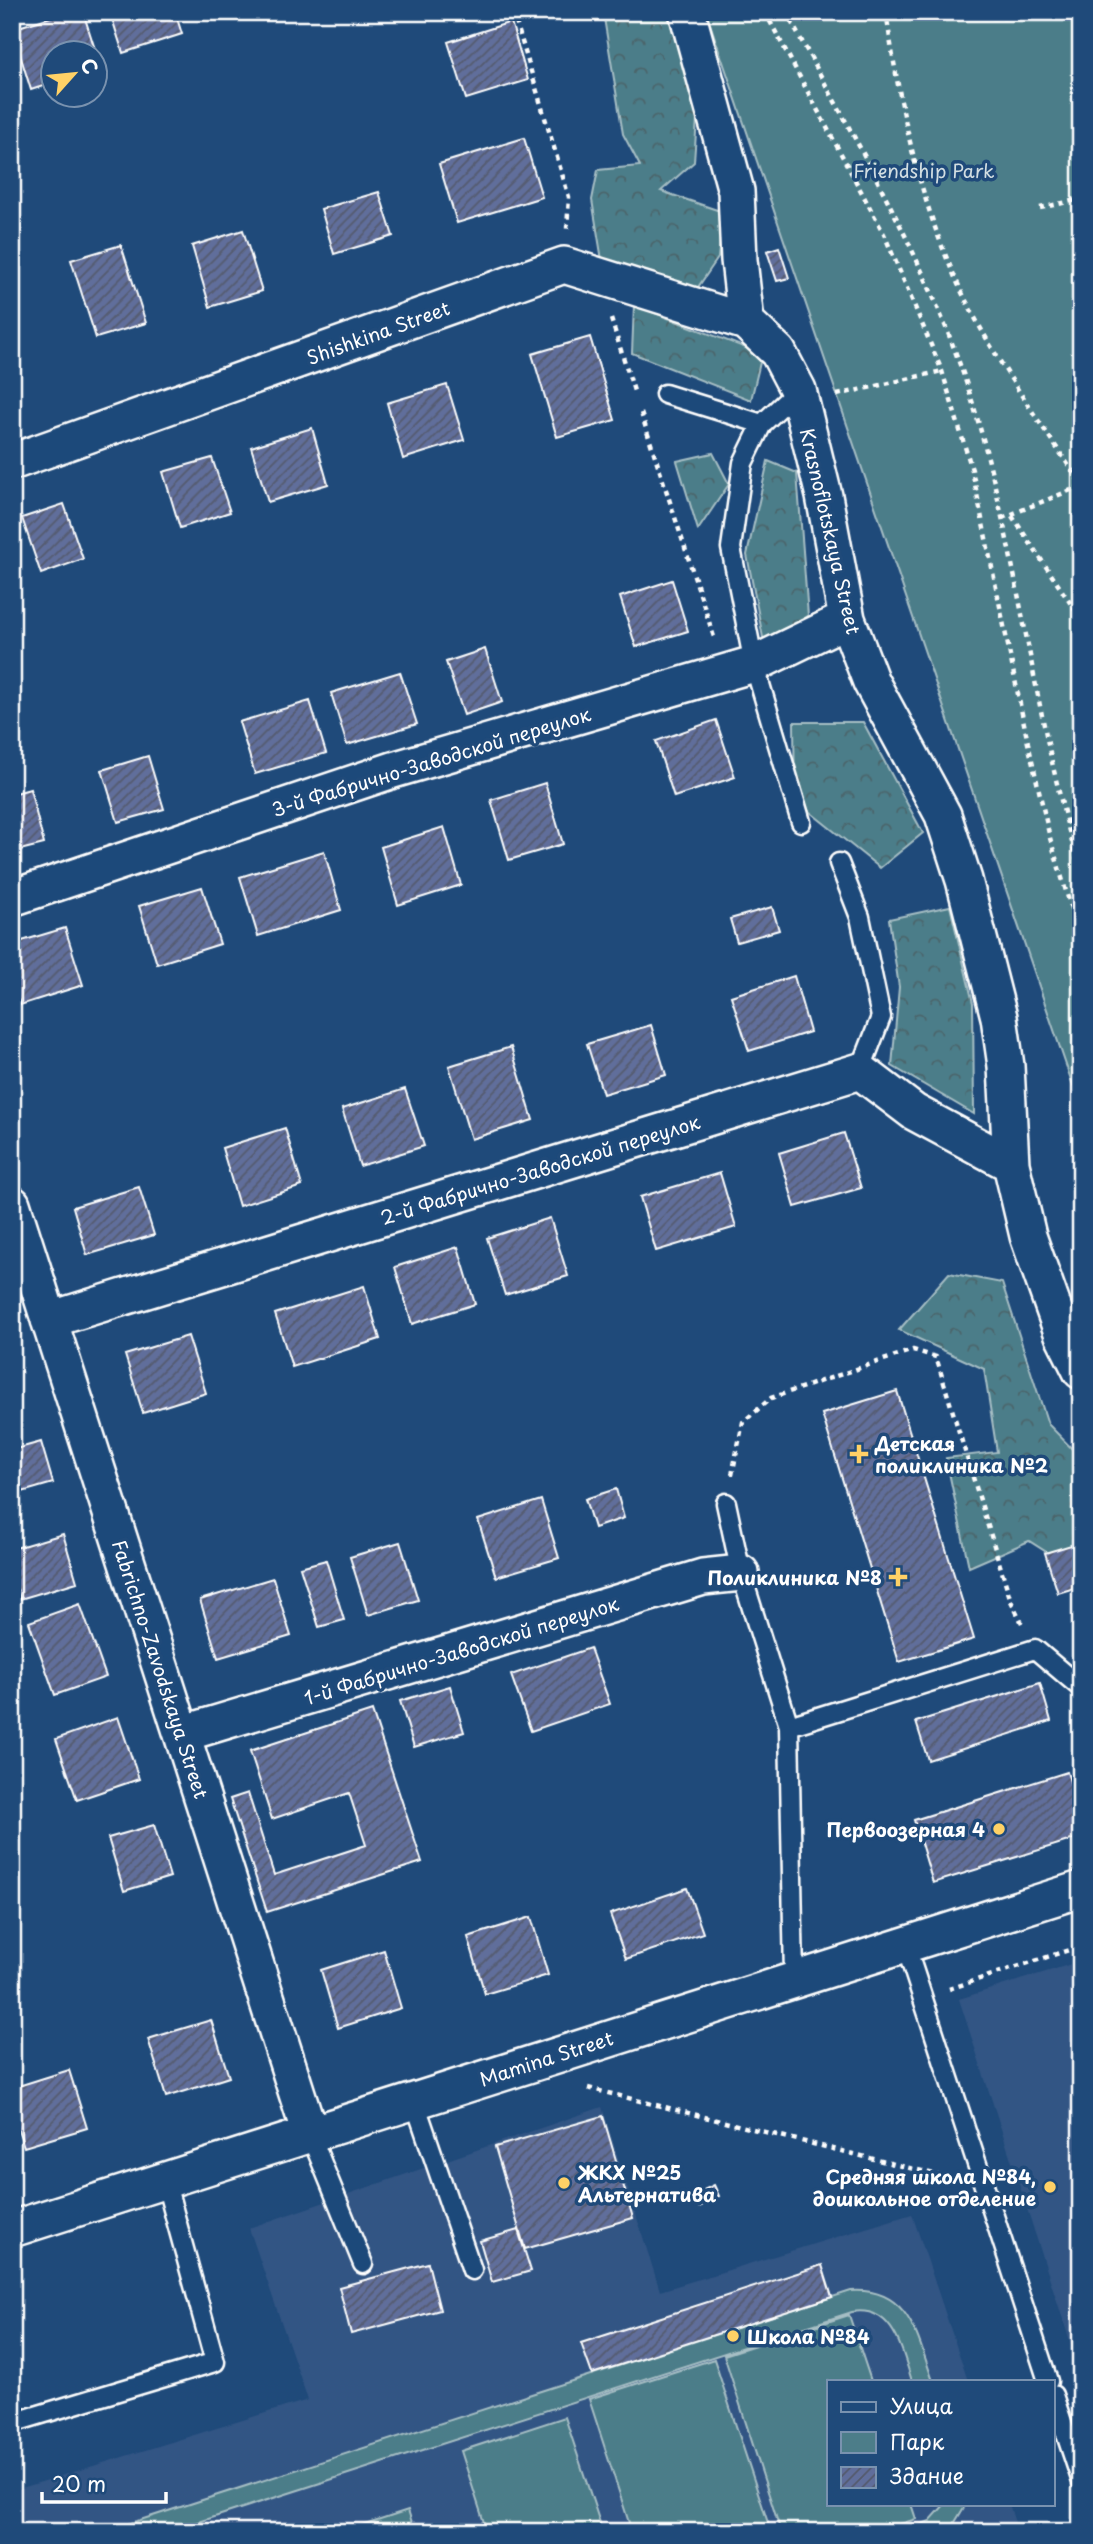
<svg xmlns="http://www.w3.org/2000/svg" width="1093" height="2544" viewBox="0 0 1093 2544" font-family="'Playpen Sans',sans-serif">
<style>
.built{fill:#325584}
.green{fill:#4c7d89;stroke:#a6bec4;stroke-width:2}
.forest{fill:url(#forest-crowns);stroke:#a6bec4;stroke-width:2}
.building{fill:url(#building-hatch);stroke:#fff;stroke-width:2}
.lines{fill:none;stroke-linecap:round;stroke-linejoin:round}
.service-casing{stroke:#fff;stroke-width:23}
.minor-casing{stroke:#fff;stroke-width:40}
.path{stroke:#fff;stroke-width:4.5;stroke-dasharray:5 5;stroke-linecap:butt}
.service{stroke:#1f4a7a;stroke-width:18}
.minor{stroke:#1f4a7a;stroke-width:35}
.poi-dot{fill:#ffd166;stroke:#1f4a7a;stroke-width:2.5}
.labels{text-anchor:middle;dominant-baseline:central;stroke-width:7;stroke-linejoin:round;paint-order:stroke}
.park-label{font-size:19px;fill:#d2dee2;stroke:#1f4a7a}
.street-label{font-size:19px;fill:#fff;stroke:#1f4a7a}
.poi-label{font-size:19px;font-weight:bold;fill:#fff;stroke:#1f4a7a;text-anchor:start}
</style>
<defs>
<pattern id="forest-crowns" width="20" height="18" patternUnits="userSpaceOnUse" patternTransform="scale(1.75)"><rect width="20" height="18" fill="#4c7d89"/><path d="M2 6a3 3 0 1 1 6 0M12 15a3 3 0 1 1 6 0" fill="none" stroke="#4c646a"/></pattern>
<pattern id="building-hatch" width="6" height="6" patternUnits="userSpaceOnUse" patternTransform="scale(1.75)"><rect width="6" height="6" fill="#606e9b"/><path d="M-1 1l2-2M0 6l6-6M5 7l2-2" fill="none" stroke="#545a6c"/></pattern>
</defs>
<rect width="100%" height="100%" fill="#1f4a7a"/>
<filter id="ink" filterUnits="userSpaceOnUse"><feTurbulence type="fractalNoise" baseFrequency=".0143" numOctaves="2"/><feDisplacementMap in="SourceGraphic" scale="14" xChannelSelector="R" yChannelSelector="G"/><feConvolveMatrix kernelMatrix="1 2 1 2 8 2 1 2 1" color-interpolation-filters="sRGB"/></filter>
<g filter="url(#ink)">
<path class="built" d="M1081,1961V2375L959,1999Z
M602,2107L660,2291L912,2214L968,2381H829V2504H1009L1018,2532H12V2491L308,2400L249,2228Z"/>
<path class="green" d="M706,12H1081V1109Z
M851,2291C910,2287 917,2337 933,2381H912C902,2351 894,2305 852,2312L168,2532H103Z
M849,2315L871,2381H829V2504H911L916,2519L876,2532H781L724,2355Z
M714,2359L771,2532H632L589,2399Z
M565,2417L603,2532H487L461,2451Z
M945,2504H966L949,2532H901L930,2521Z
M408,2510L415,2532H340Z"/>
<path class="forest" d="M603,12H673L698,103L694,162L661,191L723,212L718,258L696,290L603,266L592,200L598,170L640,166L623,134Z
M634,305L762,354L751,400L632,353Z
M713,453L729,484L698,530L677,461Z
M768,461L797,473L808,616L764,643L747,555Z
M794,722H863L923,833L880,868L795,800Z
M950,906L973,1003L974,1114L892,1066L899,987L889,919Z
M949,1273L1002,1283L1048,1424L1081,1458V1574L1029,1541L969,1567L946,1458L997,1452L984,1369L899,1330Z"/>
<path class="building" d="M67,12H83L101,68L94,70V52H52V83L31,90L12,29Z
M110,12H175L182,34L123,53Z
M260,12H288L263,20Z
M511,22L528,80L466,99L448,42Z
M524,138L542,197L457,223L439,164Z
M379,192L393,236L334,254L321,209Z
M243,230L262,291L210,307L192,246Z
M121,245L146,323L96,338L71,260Z
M779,247L789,278L777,281L767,251Z
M590,337L615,420L557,437L532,354Z
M447,385L464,440L403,459L387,403Z
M312,428L328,484L268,502L251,447Z
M212,458L230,512L180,528L163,472Z
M64,504L83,559L41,574L22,518Z
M672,580L688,631L636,647L620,597Z
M485,649L502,702L464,715L446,662Z
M400,672L417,724L347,745L331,693Z
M310,701L326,753L255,774L239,722Z
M716,720L735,777L674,797L656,741Z
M148,756L164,809L118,822L102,770Z
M545,783L563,844L509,860L491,800Z
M30,789L44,844L12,852V794Z
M444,827L461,885L398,905L381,847Z
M324,851L341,910L258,936L240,877Z
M202,887L220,944L157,964L139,906Z
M772,907L779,930L737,942L730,919Z
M65,928L83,985L20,1005L12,980V944Z
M794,976L810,1032L749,1051L731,996Z
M651,1025L666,1075L603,1094L587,1044Z
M511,1047L533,1120L471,1139L449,1066Z
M405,1089L424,1146L360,1166L342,1109Z
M285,1128L302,1186L239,1206L222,1148Z
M844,1133L861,1188L795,1207L779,1153Z
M720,1173L736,1227L656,1251L640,1197Z
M139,1187L154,1235L87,1255L73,1207Z
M550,1218L568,1276L505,1295L487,1238Z
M458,1247L475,1304L412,1324L395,1267Z
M364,1286L380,1339L292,1367L275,1314Z
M188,1336L206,1393L143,1413L125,1355Z
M897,1391L974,1639L899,1662L822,1414Z
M41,1442L53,1483L12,1495V1450Z
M616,1489L624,1518L594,1528L585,1499Z
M541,1500L559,1558L496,1577L478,1520Z
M63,1534L77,1582L20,1599L12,1572V1549Z
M400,1542L418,1600L368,1615L350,1557Z
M1081,1542V1586L1058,1593L1045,1553Z
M326,1560L344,1620L319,1627L300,1567Z
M273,1578L291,1636L218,1658L200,1600Z
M80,1604L106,1677L55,1695L29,1622Z
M590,1648L610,1704L531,1731L511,1675Z
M1040,1683L1051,1721L928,1760L916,1722Z
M450,1686L464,1732L414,1747L400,1701Z
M372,1711L422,1862L267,1912L230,1799L248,1793L274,1875L366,1845L349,1793L272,1819L250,1751Z
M118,1717L139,1779L77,1800L56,1739Z
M1067,1772L1081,1816V1837L933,1883L914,1820Z
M154,1825L170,1877L124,1891L108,1838Z
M687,1888L703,1933L626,1959L610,1914Z
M531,1917L548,1975L485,1994L468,1937Z
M384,1950L401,2008L338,2028L321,1970Z
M211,2020L229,2077L166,2097L148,2039Z
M69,2070L87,2128L24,2147L12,2111V2088Z
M603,2116L633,2218L525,2249L495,2147Z
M714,2185L719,2196L699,2207L693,2195Z
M518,2230L531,2271L492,2282L480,2241Z
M428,2263L440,2310L351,2334L339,2287Z
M822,2265L832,2297L592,2374L581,2343Z"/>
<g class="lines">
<defs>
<path id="service" d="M798,390L762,424L743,463L731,548L754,664L801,822
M665,394L762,424
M839,863L860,917L881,1017L860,1071
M726,1503L741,1573L789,1726L794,1977
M789,1726L1035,1649L1081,1688
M905,1944L1048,2381
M414,2100L472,2270
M310,2134L363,2264
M1053,2395L1081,2479
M12,2423L215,2362L165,2180"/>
<path id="minor" d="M687,12L736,191L739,260L746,322L778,352L798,390L824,496L847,619L871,682L943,815L964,880L999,1017L1006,1066L1011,1164L1028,1236L1063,1335L1081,1371
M12,462L564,265L746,322
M12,898L393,770L754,664L847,619
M12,1204L310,2134
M49,1320L860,1071L914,1112L1011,1164
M182,1734L703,1577L741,1573
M12,2229L1081,1889"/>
</defs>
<use href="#service" class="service-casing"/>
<use href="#minor" class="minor-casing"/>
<path class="path" d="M513,12L569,197L567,229
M765,12L884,234L942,371L972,470L1028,743L1050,838L1081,941
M786,12C856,142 934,271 976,414C1020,565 1035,723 1081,873
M834,12L886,14
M886,12C900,107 918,197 958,284C991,355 1038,419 1081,484
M982,17L1081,19
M1040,208L1081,199
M611,319L634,391
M837,395L942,371
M641,413L714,637
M1012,516L1081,619
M1002,518L1081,486
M1066,823L1081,814
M732,1475L743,1422L771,1398L913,1350L936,1357L1011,1601L1022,1623
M949,1989L1081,1946
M588,2088L950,2178"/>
<use href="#service" class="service"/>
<use href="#minor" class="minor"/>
</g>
</g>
<g class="poi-dot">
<path d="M855.5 1443.5h7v7h7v7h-7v7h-7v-7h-7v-7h7z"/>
<path d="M894.5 1566.5h7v7h7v7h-7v7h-7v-7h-7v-7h7z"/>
<circle cx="999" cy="1829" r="7"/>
<circle cx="564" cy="2183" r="7"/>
<circle cx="1050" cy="2187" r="7"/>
<circle cx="733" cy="2336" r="7"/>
</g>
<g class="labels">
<g class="park-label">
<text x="924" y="170">Friendship Park</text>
</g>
<g class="street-label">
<text transform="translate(378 332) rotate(-20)">Shishkina Street</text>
<text transform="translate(831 531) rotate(77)">Krasnoflotskaya Street</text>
<text transform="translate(431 761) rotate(-17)">3-й Фабрично-Заводской переулок</text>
<text transform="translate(540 1169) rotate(-17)">2-й Фабрично-Заводской переулок</text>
<text transform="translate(461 1650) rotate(-17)">1-й Фабрично-Заводской переулок</text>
<text transform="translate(161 1669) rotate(72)">Fabrichno-Zavodskaya Street</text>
<text transform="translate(546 2058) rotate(-18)">Mamina Street</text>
</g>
<g class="poi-label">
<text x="875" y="1443">Детская<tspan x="875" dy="22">поликлиника №2</tspan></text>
<text x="882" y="1577" text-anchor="end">Поликлиника №8</text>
<text x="985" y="1829" text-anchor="end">Первоозерная 4</text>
<text x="578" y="2172">ЖКХ №25<tspan x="578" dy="22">Альтернатива</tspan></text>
<text x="1036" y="2176" text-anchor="end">Средняя школа №84,<tspan x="1036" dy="22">дошкольное отделение</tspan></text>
<text x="747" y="2336">Школа №84</text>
</g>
</g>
<rect width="1093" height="2544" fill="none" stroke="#1f4a7a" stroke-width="42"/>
<rect x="21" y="21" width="1051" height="2502" fill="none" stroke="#fff" stroke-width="2.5" filter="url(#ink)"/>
<rect x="827" y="2380" width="228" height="126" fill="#1f4a7a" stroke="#7992af" stroke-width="2"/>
<rect x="841" y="2402" width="35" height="10" fill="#1f4a7a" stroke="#7992af" stroke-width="2"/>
<text x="890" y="2414" font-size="21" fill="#ffffff">Улица</text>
<rect x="841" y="2432" width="35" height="21" fill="#4c7d89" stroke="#7992af" stroke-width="2"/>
<text x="890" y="2450" font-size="21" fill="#ffffff">Парк</text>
<rect x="841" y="2467" width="35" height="21" fill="url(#building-hatch)" stroke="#7992af" stroke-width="2"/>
<text x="890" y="2484" font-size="21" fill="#ffffff">Здание</text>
<g transform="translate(74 74) rotate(63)"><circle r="33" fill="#1f4a7a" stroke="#7992af" stroke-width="2"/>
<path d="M0-5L12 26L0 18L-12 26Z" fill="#ffd166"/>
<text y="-10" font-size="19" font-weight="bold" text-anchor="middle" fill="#ffffff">С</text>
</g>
<path d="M42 2492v10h124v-10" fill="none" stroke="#ffffff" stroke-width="3.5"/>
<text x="52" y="2492" font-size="21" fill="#ffffff" stroke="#1f4a7a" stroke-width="5" paint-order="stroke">20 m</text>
</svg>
